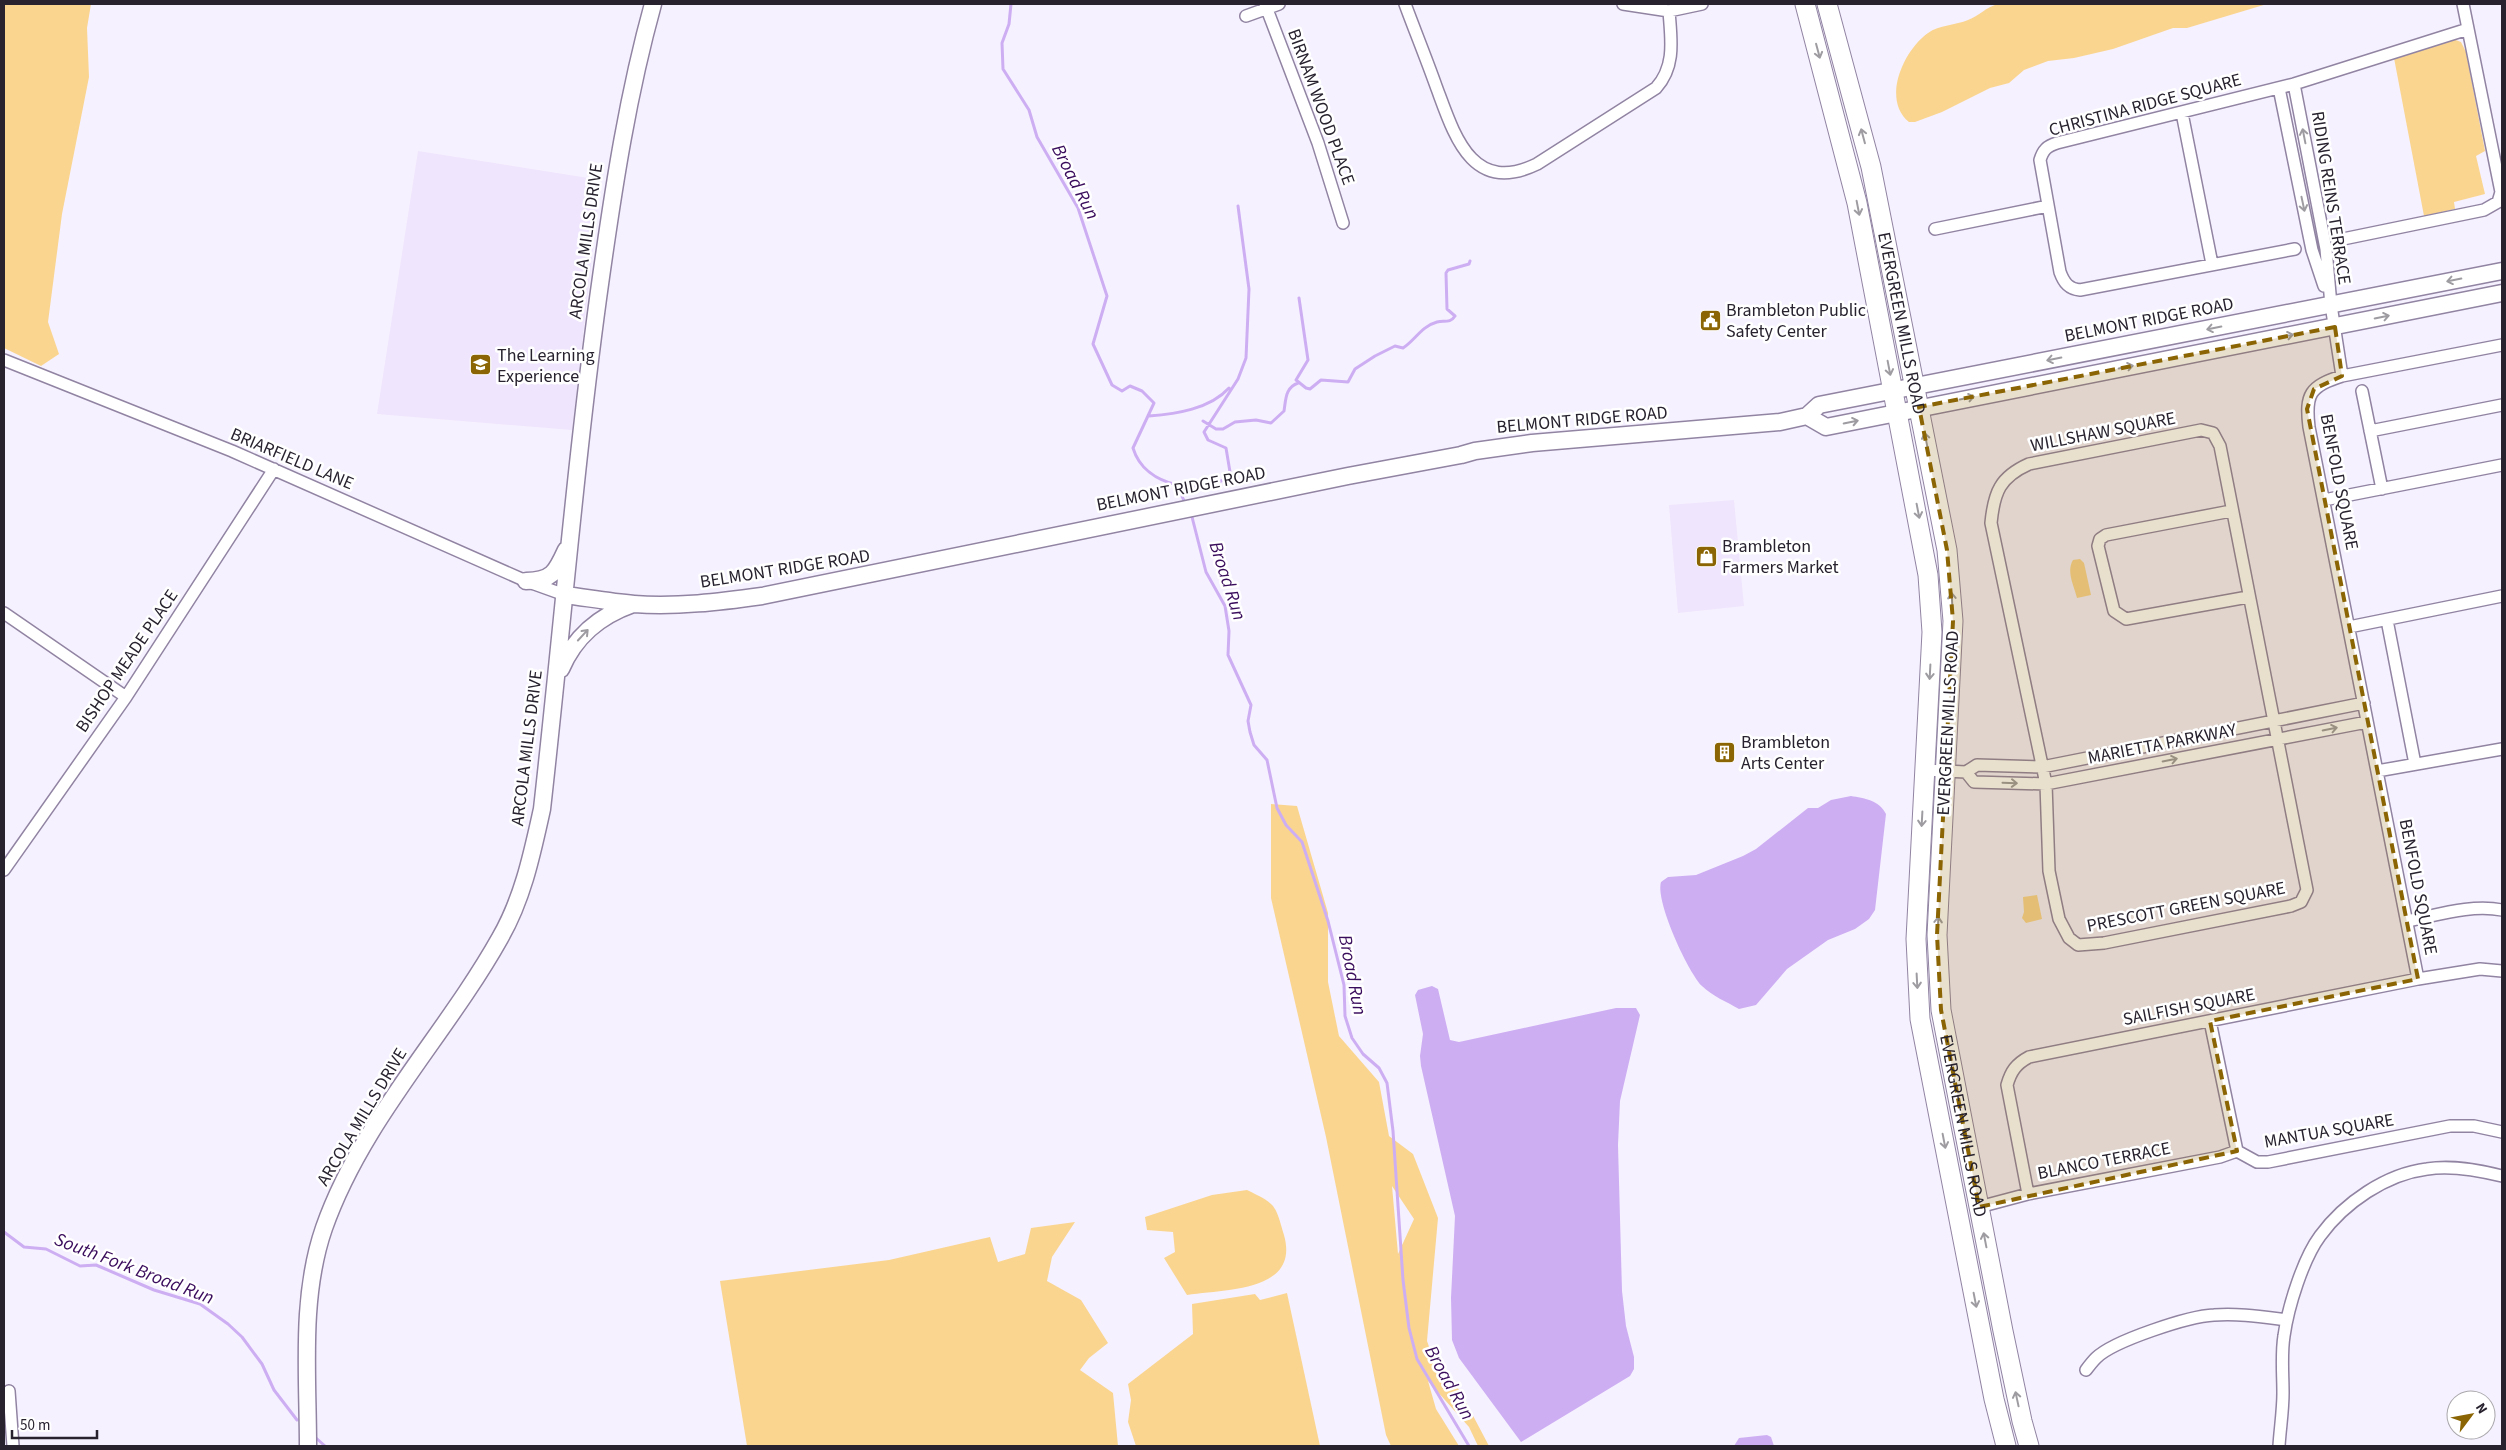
<svg xmlns="http://www.w3.org/2000/svg" width="2506" height="1450" viewBox="0 0 2506 1450" font-family="'Source Sans 3',sans-serif">
<style>
.built{fill:#efe5fd}
.green{fill:#fad590;fill-rule:evenodd}
.water{fill:#cdaef3}
.lines{fill:none;stroke-linecap:round;stroke-linejoin:round}
.stream{stroke:#cdaef3;stroke-width:3}
.street-casing{stroke:#9184a3;stroke-width:14}
.secondary-casing{stroke:#9184a3;stroke-width:19}
.primary-casing{stroke:#9184a3;stroke-width:21}
.street{stroke:#fff;stroke-width:11}
.secondary{stroke:#fff;stroke-width:16}
.primary{stroke:#fff;stroke-width:19}
.oneway{stroke:#9e9ca1}
.marked{fill:#8b6504;fill-opacity:0.2;stroke:#8b6504;stroke-width:4;stroke-dasharray:10 6;stroke-linejoin:round}
.labels{text-anchor:middle;dominant-baseline:central;stroke-width:5;stroke-linejoin:round;paint-order:stroke}
.street-label{font-size:18px;fill:#27222e;stroke:#fff}
.poi-label{font-size:18px;fill:#27222e;stroke:#fff;text-anchor:start}
.water-label{font-size:19px;font-style:italic;fill:#3a0c5c;stroke:#fff}
</style>
<rect width="100%" height="100%" fill="#f6f1fe"/>
<path class="built" d="M418,151L601,180L572,430L377,414Z
M1734,500L1744,606L1678,613L1669,505Z"/>
<path class="green" d="M4,4H91L87,28L89,77L62,214L48,322L59,354L41,366L4,348Z
M1998,4H2267L2187,28H2173L2113,49L2074,58L2048,61L2024,70L2009,83L1990,88L1942,112L1915,122H1909C1881,99 1904,50 1928,33C1939,25 1956,25 1968,20C1979,16 1986,7 1998,4Z
M2453,39L2461,42L2466,52L2485,151L2476,156L2485,194L2454,202L2455,209L2424,216L2394,58Z
M2080,559L2084,563L2091,595L2077,598C2074,585 2066,572 2073,560Z
M1271,804L1297,806L1328,913V982L1339,1036L1379,1082L1389,1136L1413,1154L1438,1218L1427,1341L1432,1355L1460,1391L1489,1446H1478L1469,1427L1428,1381L1436,1409L1459,1446H1391L1386,1435L1326,1137L1271,898ZM1392,1186L1414,1219L1398,1254Z
M2037,895L2042,919L2026,923L2022,918L2024,912L2023,897Z
M1247,1190C1276,1204 1275,1204 1284,1235C1300,1292 1226,1289 1187,1295L1164,1258L1175,1252L1173,1232L1147,1230L1145,1217L1212,1195Z
M1075,1222L1052,1257L1047,1281L1081,1300L1108,1343L1089,1358L1080,1370L1113,1393L1118,1446H747L720,1281L889,1260L990,1237L998,1262L1025,1254L1031,1228Z
M1287,1293L1320,1446H1136L1128,1422L1131,1400L1128,1384L1193,1334L1192,1304L1255,1294L1260,1300Z"/>
<path class="water" d="M1851,796C1864,798 1879,800 1886,814L1875,910L1869,919L1855,929L1828,940L1787,969L1756,1005L1739,1009C1727,1002 1712,996 1702,986C1688,972 1655,901 1661,882L1668,877L1696,875L1743,856L1756,849L1808,808H1818L1831,800Z
M1432,986L1438,989L1450,1040L1459,1042L1616,1008H1636L1640,1015L1620,1101L1618,1145L1622,1291L1626,1326L1634,1357V1369L1630,1376L1521,1442L1459,1358L1452,1340L1451,1298L1455,1216L1421,1066L1420,1056L1423,1034L1415,995L1418,990Z
M1767,1435L1771,1437L1774,1446H1734L1739,1438Z"/>
<g class="lines">
<path class="stream" d="M1011,4L1009,24L1002,43L1003,69L1029,110L1037,137L1078,208L1107,296L1093,344L1112,385L1122,391L1130,386L1142,391L1154,403L1133,448C1139,468 1156,480 1177,485L1185,503
M1299,298L1308,360L1296,380L1306,388L1310,389L1321,380L1348,382L1355,369L1375,356L1395,346L1403,348C1415,340 1422,326 1437,322C1444,320 1450,324 1455,316L1447,309L1446,273L1448,270L1469,264L1470,261
M1149,416C1176,414 1210,409 1229,388
M1203,421L1216,429H1223L1235,422L1256,420L1271,423L1284,411C1286,399 1285,388 1298,383
M1180,493L1189,487H1201L1231,478L1226,448L1208,440L1204,432L1238,379L1246,358L1249,289L1238,206
M1191,513L1206,572L1225,606L1229,631L1228,655L1251,705L1248,721L1250,732L1254,745L1267,760L1277,808L1286,825L1302,842L1328,921L1344,985L1345,1016L1352,1038L1363,1054L1379,1068L1387,1083L1393,1131L1403,1280L1409,1328L1417,1359L1469,1446
M4,1232L24,1247L46,1249L80,1266L96,1265L154,1290L200,1304L228,1324L242,1337L262,1364L274,1390L297,1420
M316,1438L325,1446"/>
<defs>
<path id="street" d="M1265,4L1318,143L1343,223
M1405,4C1415,31 1426,58 1436,86C1454,134 1471,196 1537,164L1656,88C1676,66 1671,39 1669,11
M1623,4L1669,11L1702,4
M1246,16L1279,4
M2294,84L2326,249L2331,305L2342,376
M2279,88L2312,250L2324,286
M2182,113L2212,264
M1935,229L2048,206
M2343,239L2484,210L2498,202L2501,192L2463,4
M2295,249L2080,290C2069,289 2064,283 2060,272L2040,160C2043,150 2047,146 2057,143L2294,84L2468,29
M4,360L232,451L526,581L565,595
M2362,391L2382,489
M2201,430L2213,433L2220,446L2307,890L2301,902L2291,906L2104,943L2078,945L2069,938L2059,919L2049,871L2046,784L1991,523C1994,492 2000,477 2029,464Z
M2370,431L2502,405
M2324,500L2502,465
M2231,511L2106,535L2100,539L2098,546L2114,611L2126,619L2248,597
M4,613L126,697
M2387,620L2415,764
M2349,627L2502,596
M1924,770L1966,772L1977,765L2042,767L2364,703
M2377,771L2502,749
M1966,772L1974,782L2046,784L2367,722
M4,870L126,697L274,469
M2407,921C2438,915 2471,904 2502,910
M2418,979L2309,427C2305,394 2310,386 2342,376L2502,345
M2210,1021L2237,1151L2257,1162H2268L2450,1126H2474L2502,1132
M2028,1194L2007,1085C2011,1071 2016,1064 2029,1057L2418,979L2480,969L2502,971
M1979,1207L2028,1194L2220,1157L2237,1151
M2086,1370C2089,1366 2092,1362 2096,1358C2113,1341 2189,1316 2214,1315C2238,1313 2263,1317 2287,1320
M9,1391L13,1446
M2279,1446C2280,1429 2283,1411 2283,1393C2283,1374 2281,1354 2284,1336C2288,1307 2303,1259 2320,1236C2344,1203 2386,1174 2427,1169C2452,1165 2478,1170 2502,1176"/>
<path id="secondary" d="M1807,416L1826,427L2502,293
M526,581C552,581 556,572 566,550
M565,595C588,598 611,602 634,604C677,607 719,602 762,596L1348,476L1461,455L1475,451L1532,443L1780,422L1807,416L1819,405L2502,271
M561,669C575,636 599,616 633,604
M308,1446C308,1375 300,1297 324,1228C362,1120 445,1036 500,938C523,898 532,854 542,809C562,632 576,454 601,277C614,185 628,94 653,4"/>
<g id="primary">
<path d="M1805,4L1857,203L1928,575L1932,632L1916,939L1920,1019L1994,1399L2006,1446"/>
<path id="s1" d="M1827,4L1871,167L1947,550L1953,621L1937,935L1941,1010L2003,1331L2022,1421L2029,1446"/>
</g>
</defs>
<use href="#street" class="street-casing"/>
<use href="#secondary" class="secondary-casing"/>
<use href="#primary" class="primary-casing"/>
<use href="#street" class="street"/>
<use href="#secondary" class="secondary"/>
<use href="#primary" class="primary"/>
</g>
<defs><path id="oneway-shaft" d="M-6 0H5M1.5-3L5.5 0L1.5 3" fill="none" stroke-width="1.6" stroke-linecap="round" stroke-linejoin="round" transform="scale(1.25)"/></defs>
<g class="oneway">
<use href="#oneway-shaft" transform="translate(1818 51) rotate(75)"/>
<use href="#oneway-shaft" transform="translate(1863 136) rotate(-105)"/>
<use href="#oneway-shaft" transform="translate(2304 136) rotate(-101)"/>
<use href="#oneway-shaft" transform="translate(2303 204) rotate(78)"/>
<use href="#oneway-shaft" transform="translate(1858 208) rotate(79)"/>
<use href="#oneway-shaft" transform="translate(2454 280) rotate(169)"/>
<use href="#oneway-shaft" transform="translate(2382 317) rotate(-11)"/>
<use href="#oneway-shaft" transform="translate(2214 328) rotate(169)"/>
<use href="#oneway-shaft" transform="translate(2286 336) rotate(-11)"/>
<use href="#oneway-shaft" transform="translate(2054 359) rotate(169)"/>
<use href="#oneway-shaft" transform="translate(2126 367) rotate(-11)"/>
<use href="#oneway-shaft" transform="translate(1889 368) rotate(79)"/>
<use href="#oneway-shaft" transform="translate(1967 398) rotate(-11)"/>
<use href="#oneway-shaft" transform="translate(1851 422) rotate(-12)"/>
<use href="#oneway-shaft" transform="translate(1926 440) rotate(-101)"/>
<use href="#oneway-shaft" transform="translate(1918 511) rotate(79)"/>
<use href="#oneway-shaft" transform="translate(1952 600) rotate(-93)"/>
<use href="#oneway-shaft" transform="translate(583 635) rotate(-47)"/>
<use href="#oneway-shaft" transform="translate(1930 672) rotate(93)"/>
<use href="#oneway-shaft" transform="translate(2330 729) rotate(-11)"/>
<use href="#oneway-shaft" transform="translate(2170 760) rotate(-11)"/>
<use href="#oneway-shaft" transform="translate(2010 783) rotate(2)"/>
<use href="#oneway-shaft" transform="translate(1922 819) rotate(93)"/>
<use href="#oneway-shaft" transform="translate(1938 924) rotate(-87)"/>
<use href="#oneway-shaft" transform="translate(1917 981) rotate(87)"/>
<use href="#oneway-shaft" transform="translate(1944 1141) rotate(79)"/>
<use href="#oneway-shaft" transform="translate(1985 1240) rotate(-101)"/>
<use href="#oneway-shaft" transform="translate(1975 1300) rotate(79)"/>
<use href="#oneway-shaft" transform="translate(2017 1399) rotate(-102)"/>
</g>
<path class="marked" d="M2335,327L2342,376L2314,389L2307,409L2418,979L2210,1021L2237,1151L1979,1207L1941,1010L1937,935L1953,621L1947,550L1919,407Z"/>
<defs>
<symbol id="civic-square" viewBox="-11 -11 22 22"><rect x="-9" y="-9" width="18" height="18" rx="4" fill="#8b6504" stroke="#fff"/><path d="M-.6-6.5H3V-4.5H.6V-3L4-1V1h2V6H-6V1h2V-1L-.6-3ZM-1.2 2.5V6h2.4V2.5Z" fill="#fff"/></symbol>
<symbol id="school-square" viewBox="-11 -11 22 22"><rect x="-9" y="-9" width="18" height="18" rx="4" fill="#8b6504" stroke="#fff"/><path d="M0-5L7-2L0 1L-7-2ZM-4 1L0 2.5L4 1V4Q0 6-4 4Z" fill="#fff"/></symbol>
<symbol id="shop-square" viewBox="-11 -11 22 22"><rect x="-9" y="-9" width="18" height="18" rx="4" fill="#8b6504" stroke="#fff"/><path d="M-5-2.5h2.3a2.7 3.5 0 0 1 5.4 0H5L5.5 6h-11ZM-1.5-2.5h3a1.5 2.3 0 0 0-3 0Z" fill="#fff"/></symbol>
<symbol id="building-square" viewBox="-11 -11 22 22"><rect x="-9" y="-9" width="18" height="18" rx="4" fill="#8b6504" stroke="#fff"/><path d="M-4-6H4V6H1V3H-1V6H-4ZM-2.5-4.3h1.7v1.8h-1.7ZM.8-4.3h1.7v1.8H.8ZM-2.5-1h1.7V.8h-1.7ZM.8-1h1.7V.8H.8Z" fill="#fff"/></symbol>
</defs>
<g fill-rule="evenodd">
<use href="#civic-square" x="1698" y="308" width="25" height="25"/>
<use href="#school-square" x="468" y="352" width="25" height="25"/>
<use href="#shop-square" x="1694" y="544" width="25" height="25"/>
<use href="#building-square" x="1712" y="740" width="25" height="25"/>
</g>
<g class="labels">
<g class="street-label">
<text transform="translate(2145 105) rotate(-15)">CHRISTINA RIDGE SQUARE</text>
<text transform="translate(1321 107) rotate(70)">BIRNAM WOOD PLACE</text>
<text transform="translate(2331 198) rotate(81)">RIDING REINS TERRACE</text>
<text transform="translate(586 241) rotate(-82)">ARCOLA MILLS DRIVE</text>
<text transform="translate(2149 320) rotate(-11)">BELMONT RIDGE ROAD</text>
<text stroke="none"><textPath href="#s1" startOffset="328">EVERGREEN MILLS ROAD</textPath></text>
<text transform="translate(1582 420) rotate(-5)">BELMONT RIDGE ROAD</text>
<text transform="translate(2103 432) rotate(-11)">WILLSHAW SQUARE</text>
<text transform="translate(292 459) rotate(23)">BRIARFIELD LANE</text>
<text transform="translate(2339 482) rotate(79)">BENFOLD SQUARE</text>
<text transform="translate(1181 489) rotate(-11)">BELMONT RIDGE ROAD</text>
<text transform="translate(785 569) rotate(-9)">BELMONT RIDGE ROAD</text>
<text transform="translate(127 661) rotate(-56)">BISHOP MEADE PLACE</text>
<text transform="translate(1948 723) rotate(-87)">EVERGREEN MILLS ROAD</text>
<text transform="translate(2162 744) rotate(-11)">MARIETTA PARKWAY</text>
<text transform="translate(527 748) rotate(-83)">ARCOLA MILLS DRIVE</text>
<text transform="translate(2418 887) rotate(79)">BENFOLD SQUARE</text>
<text transform="translate(2186 907) rotate(-11)">PRESCOTT GREEN SQUARE</text>
<text transform="translate(2189 1007) rotate(-11)">SAILFISH SQUARE</text>
<text transform="translate(362 1117) rotate(-59)">ARCOLA MILLS DRIVE</text>
<text stroke="none"><textPath href="#s1" startOffset="1138">EVERGREEN MILLS ROAD</textPath></text>
<text transform="translate(2329 1131) rotate(-10)">MANTUA SQUARE</text>
<text transform="translate(2104 1161) rotate(-11)">BLANCO TERRACE</text>
</g>
<g class="poi-label">
<text x="1726" y="310">Brambleton Public<tspan x="1726" dy="21">Safety Center</tspan></text>
<text x="497" y="355">The Learning<tspan x="497" dy="21">Experience</tspan></text>
<text x="1722" y="546">Brambleton<tspan x="1722" dy="21">Farmers Market</tspan></text>
<text x="1741" y="742">Brambleton<tspan x="1741" dy="21">Arts Center</tspan></text>
</g>
<g class="water-label">
<text transform="translate(1075 182) rotate(63)">Broad Run</text>
<text transform="translate(1227 581) rotate(72)">Broad Run</text>
<text transform="translate(1352 975) rotate(79)">Broad Run</text>
<text transform="translate(134 1269) rotate(21)">South Fork Broad Run</text>
<text transform="translate(1449 1383) rotate(61)">Broad Run</text>
</g>
</g>
<rect width="2506" height="1450" fill="none" stroke="#27222e" stroke-width="10"/>
<g transform="translate(2471 1415) rotate(58)"><circle r="24" fill="#ffffff" stroke="#a9a7ab"/>
<path d="M0-4L9 19L0 12L-9 19Z" fill="#8b6504"/>
<text y="-8" font-size="14" font-weight="bold" text-anchor="middle" fill="#27222e">N</text>
</g>
<path d="M12 1430v8h85v-8" fill="none" stroke="#27222e" stroke-width="2.5"/>
<text x="20" y="1430" font-size="15" fill="#27222e" stroke="#ffffff" stroke-width="4" paint-order="stroke">50 m</text>
</svg>
